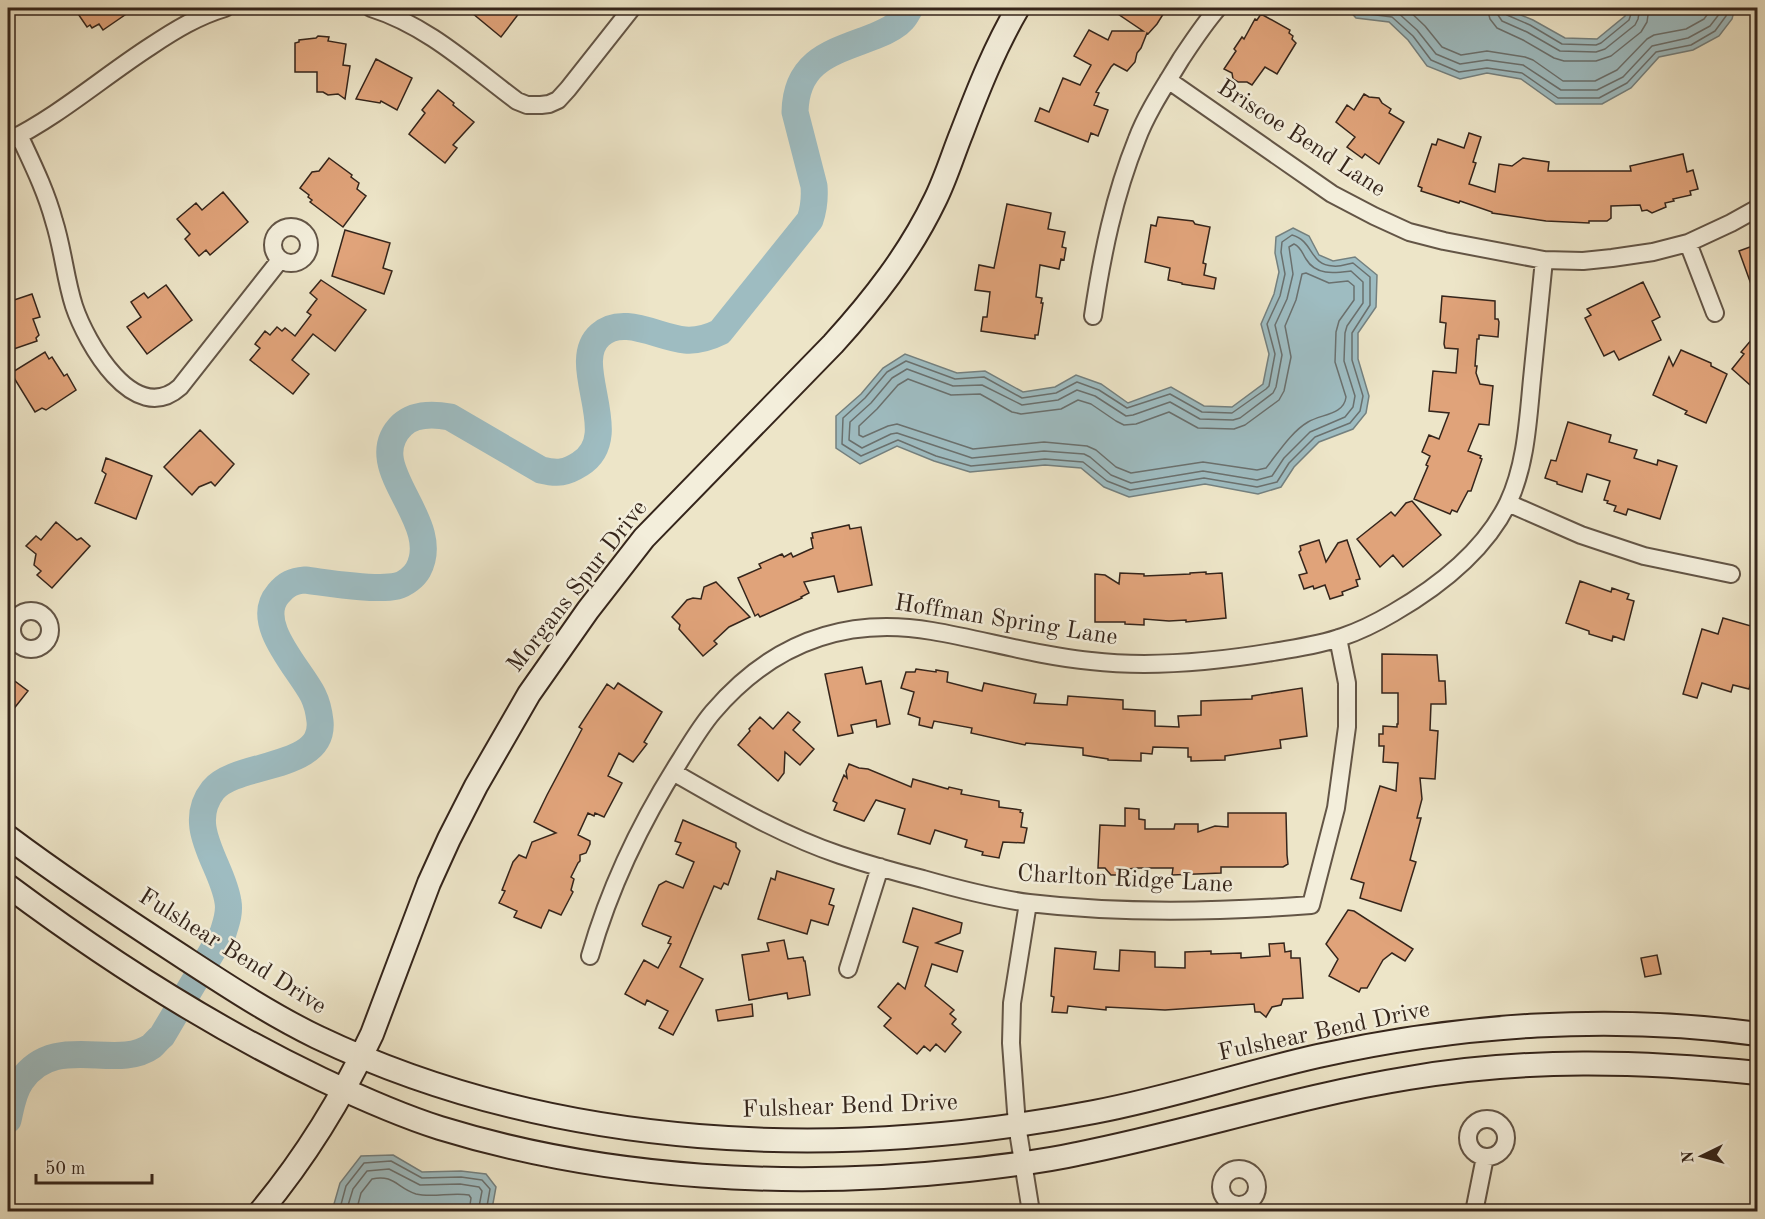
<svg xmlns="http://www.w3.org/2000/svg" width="1765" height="1219" viewBox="0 0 1765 1219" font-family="'Old Standard TT',serif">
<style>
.water{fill:#9ebcc1;stroke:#74807f;stroke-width:1.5}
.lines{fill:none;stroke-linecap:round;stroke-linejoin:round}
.shore{stroke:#6a706e;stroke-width:1.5}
.river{stroke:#9ebcc1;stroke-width:27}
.building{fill:#e0a37a;stroke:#35251b;stroke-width:1.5}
.street-casing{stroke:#635546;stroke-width:20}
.secondary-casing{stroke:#35251b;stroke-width:26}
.street{stroke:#f3eedb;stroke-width:16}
.secondary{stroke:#f3eedb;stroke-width:22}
.labels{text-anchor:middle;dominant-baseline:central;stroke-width:5;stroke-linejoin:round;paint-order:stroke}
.street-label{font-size:24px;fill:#35251b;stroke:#f3eedb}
</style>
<rect width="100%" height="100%" fill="#ede5c8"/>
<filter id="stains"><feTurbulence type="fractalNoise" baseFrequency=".00333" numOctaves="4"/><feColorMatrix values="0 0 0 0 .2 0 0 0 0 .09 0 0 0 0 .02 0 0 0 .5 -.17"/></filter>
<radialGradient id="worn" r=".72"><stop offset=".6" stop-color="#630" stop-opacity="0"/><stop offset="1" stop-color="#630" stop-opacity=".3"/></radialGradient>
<path class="water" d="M1347,8H1504L1533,20L1565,38L1597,39L1625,16L1627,8H1735L1732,19L1719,36L1693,50L1659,57L1631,88L1602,104H1556L1521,79L1487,73L1460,79L1427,66L1408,40L1389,22L1356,18Z
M1293,228L1309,236L1319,255L1333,261L1355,257L1377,275L1376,307L1358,333V359L1369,396L1366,413L1353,429L1319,442L1294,467L1281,487L1258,494L1205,484L1129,497L1104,487L1081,468L1045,465L970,472L934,461L897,446L860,464L836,448V416L861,394L883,368L905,354L957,373L985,371L1023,392L1055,387L1076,375L1101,384L1128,403L1171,387L1204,406L1232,407L1263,384L1269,354L1261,324L1274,294L1279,272L1275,253L1276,237Z
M393,1155L422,1172L461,1171L486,1174L496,1187L492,1209L490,1212L332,1211L340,1183L361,1156Z"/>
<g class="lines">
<path class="shore" d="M1355,8L1360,13L1392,17L1413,36L1431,60L1459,72L1487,68L1522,73L1558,98H1599L1627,83L1656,52L1691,45L1715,31L1726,16L1729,8
M1379,8L1396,11L1417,30L1436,54L1460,64L1487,60L1523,65L1561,90H1597L1623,77L1652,46L1688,38L1710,26L1720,13L1721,8
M1406,8L1425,26L1442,47L1461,55L1487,51L1525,57L1533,60L1563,81H1595L1617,70L1647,39L1654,35L1686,29L1704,19L1712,8
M1487,8L1490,19L1497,28L1523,40L1554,58L1564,61H1596L1611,56L1641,32L1647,22L1649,8
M1496,8L1498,15L1502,21L1527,32L1560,51L1596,52L1605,49L1635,25L1638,19L1640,8
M1504,8L1505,12L1507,15L1530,25L1562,44L1596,45L1601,43L1629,20L1633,8
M1292,235C1314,241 1309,265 1333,266C1340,267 1347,264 1353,263L1370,277V305L1352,333V360L1363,396L1360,411L1350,423L1315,437L1289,463L1277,482L1257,487L1204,478L1130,490L1107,481L1083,462L1045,459L971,466L936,456L898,440L861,456L842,444L843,418L865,398L887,372L906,361L955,379L984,377L1022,398L1056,393L1077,382L1099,390L1127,408L1170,394L1202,412L1232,413L1266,389L1269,386L1275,354L1267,324L1280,296L1285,274L1281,252L1282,242Z
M1294,244C1301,247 1302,253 1306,259C1316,276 1335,273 1351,271L1363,282V303L1347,326L1345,333L1344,361L1355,396L1353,407L1345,417L1310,432L1284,458L1272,476L1257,480L1203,471L1131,483L1111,475L1090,457L1084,454L1044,451L972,458L897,433L891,434L862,448L849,440L850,422L871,403L892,378L907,369L953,386L982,385L1022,405L1058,400L1077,390L1095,396L1126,416L1133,415L1170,402L1200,419L1233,420L1240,418L1273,393L1276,387L1282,355L1275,325L1287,299L1293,274L1289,247Z
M1306,273L1329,283L1348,281L1354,286V300L1339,321L1336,332L1335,362L1346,397C1344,415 1321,414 1308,422C1291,432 1278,453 1266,468L1257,470L1203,462L1131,473L1116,467L1096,450L1087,446L1044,442L973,449L897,424L888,426L863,437L859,435V426L877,409L898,385L908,379L951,395L980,394L1012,412L1021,414L1061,409L1078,400L1091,404L1116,421L1124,425L1136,424L1169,412L1198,428L1234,429L1245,425L1279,400L1284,391L1291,357L1285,326L1296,300L1302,274Z
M339,1212L346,1186L364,1163L391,1161L422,1178L461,1177L482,1180L490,1189L486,1212
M346,1212L353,1189L367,1171L389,1169L420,1185L460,1184L479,1187L482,1191L478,1212
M356,1212L361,1193L372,1179C394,1174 397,1188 416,1194C432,1198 452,1192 469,1195L471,1198L469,1212"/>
<path class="river" d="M8,1120C11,1107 13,1092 21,1081C55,1031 116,1072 152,1046C155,1043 158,1039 162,1036L223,933C226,923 230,913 228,902C223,865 184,827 213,790C237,761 325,771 320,721C319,712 317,703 313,695C300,669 253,623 278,594C286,584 293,581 305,580C329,583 375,591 397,586C405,584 414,577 418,570C445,520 359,467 402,425C415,413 434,414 450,417L541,470C558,474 566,473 580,464C626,436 567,364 600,335C623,314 659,338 685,340C698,341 708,338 720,332L810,220C814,208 815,199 814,186L795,112C796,59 834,52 875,36C885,32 896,27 903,19C906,16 908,11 910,8"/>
</g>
<path class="building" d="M74,8H135L103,30L99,24L92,28L90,25L87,27Z
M466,8H523L501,37Z
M1109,8H1167L1157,24L1148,34L1147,33L1141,48L1137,53L1135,62L1127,71L1114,64L1111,67L1096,92L1099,93L1094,105L1108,110L1098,136L1091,133L1088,142L1035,121L1040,108L1049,112L1063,78L1080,85L1091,65L1074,56L1089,30L1108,40L1112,31H1143Z
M1261,14L1290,30L1289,33L1293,36L1292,39L1296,43L1277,74L1265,67L1252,85L1247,82H1238L1233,79L1232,73L1224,69L1236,51L1234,49L1242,37L1244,39L1255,19L1257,20Z
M318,36L329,37L328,41L346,44L343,65L350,66L345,99L338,94L328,95L323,92H317V72H295V43L299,42V40L316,38Z
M376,59L412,78L397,110L381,101L380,103L356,99Z
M438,90L454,103L453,105L474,122L453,145L457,148L445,163L409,134L425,113L422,110Z
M1364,94L1369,97L1379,98L1382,103L1391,109L1389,113L1404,122L1379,164L1365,154L1362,158L1347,147L1355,137L1336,122L1347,105L1354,110Z
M1469,133L1481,137L1473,162L1476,163L1469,184L1495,192L1499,164L1512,166L1523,158L1549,162L1548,171H1631L1630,166L1683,154L1687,172L1693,170L1698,189L1690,191L1691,195L1673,199L1674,201L1665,203L1666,207L1652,213L1647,210L1642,211L1640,205L1611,206V218L1607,221H1589V223L1546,221L1492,213V212L1460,201L1459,203L1421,191L1422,188L1418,186L1432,144L1436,145L1438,139L1464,148Z
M329,158L352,175L351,177L359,183L357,189L366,196L343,227L310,202L312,200L308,197L309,195L300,188L312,172L319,171Z
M223,192L248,222L210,255L206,250L199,256L185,239L190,234L177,219L196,203L202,210Z
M1007,204L1051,213L1048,229L1065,232L1062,247L1066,248L1064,260L1061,259L1059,269L1040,265L1036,297L1042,298L1041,303H1043L1038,335H1035V339L981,331L983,317H987L990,292L975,290L979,265L994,268Z
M1158,217L1193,221L1195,224L1210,227L1203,263L1206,264L1204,275L1216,278L1214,289L1182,284V283L1168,280L1170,268L1145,262L1151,225L1156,226Z
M345,230L390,243L383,268L392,271L384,294L332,276Z
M1758,244V298H1756L1739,251Z
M321,280L366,310L335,351L313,334L292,360L309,374L293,394L250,360L260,348L255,344L265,331L270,335L277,327L282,331L285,328L295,336L311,315L307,312L317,299L310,293Z
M1643,282L1660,317L1652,321L1661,340L1619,360L1614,351L1604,356L1585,318L1591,315L1587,309Z
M166,285L192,320L147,354L127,327L141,317L131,302L144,293L148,298Z
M32,294L40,317L33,319L39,335L36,338L37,341L8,351V302Z
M1442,296L1495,301V319H1498L1499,322L1498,337L1479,335V339H1477L1475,366H1477L1476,373L1480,384L1493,386L1489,425L1479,424L1468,451L1481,456L1480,458L1482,459L1471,491H1468L1457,512L1452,510L1450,514L1414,499L1428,466L1426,465L1430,456L1422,452L1429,435L1439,439L1449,413L1429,411L1433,371L1456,373L1458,349L1445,348L1444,344L1446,323L1440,322Z
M1758,332V392L1732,369L1744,354L1741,352Z
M1681,350L1711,363V366L1727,374L1706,423L1685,414L1687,411L1653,395L1669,357L1673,366Z
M45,352L49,359L52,357L64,376L67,374L76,390L46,410L42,408L35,412L11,373Z
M1568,422L1611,435L1609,442L1637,450L1634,458L1657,465L1658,460L1677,466L1660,519L1628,509L1626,515L1614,511L1616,506L1607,503L1608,501L1604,500L1610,481L1587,474L1582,492L1557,484V482L1545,478L1551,460L1556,461Z
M200,430L234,464L215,486L211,482L199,487L192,495L164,467Z
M106,458L152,476L136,519L95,503L106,474L102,471Z
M1412,501L1441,535L1403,567L1393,555L1380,567L1357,539L1391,512L1395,516L1406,503Z
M56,522L77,540L81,538L90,546L52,588L37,575L41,571L34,565L36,554L26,546L36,536L41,540Z
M849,525L850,529L861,527L872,585L838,592L834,576L804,582L809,593L801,597L802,598L760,617L758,614L755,616L738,578L761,568L759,564L782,554L784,557L791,553L793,557L813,548L811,538H813L812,533Z
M1319,540L1326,562L1338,543L1347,540L1360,579L1356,580L1358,586L1342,592L1343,595L1330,599L1325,585L1314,589L1313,586L1304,589L1299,575L1307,573L1299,552L1301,550L1300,546Z
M1206,572V574L1222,573L1226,618L1186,622V620L1169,621L1144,619V625L1125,624V622H1095V574L1105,575L1119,584L1120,573L1144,574V576L1190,574V573Z
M1580,581L1611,592L1612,588L1629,594L1627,599L1634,601L1624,640L1613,636L1612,641L1589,634V631L1566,623Z
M716,582L750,617L729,627L714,641L717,644L703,656L679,629L680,625L672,617L687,600L693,598L701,599L704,587Z
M1723,618L1758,628V645L1751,667L1755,668L1749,689L1733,685L1731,692L1702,683L1697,698L1683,694L1702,629L1718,634Z
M1382,654L1437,655L1439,681H1445L1446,704H1431L1430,730L1438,731L1435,779L1420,778L1422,799L1417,818H1421L1410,860L1416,862L1401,911L1360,898L1364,883L1351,879L1380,786L1396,791L1398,763L1383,762L1384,746H1379V734H1383V726L1397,727V724H1398V693H1382Z
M862,667L866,684L881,681L890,724L877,727L876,720L851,725L853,733L838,736L825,674Z
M916,669L936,672V670L948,672L947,682L982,691L984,683L1036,694L1034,703L1067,705L1068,696L1123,700V709L1155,711V726L1179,727L1178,716L1201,715V701L1252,699V696L1302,688L1307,736L1280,740L1281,748L1225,756V760L1191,761V757H1188V748L1153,747L1152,754L1141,753V761L1108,760V759L1083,755V748L1026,743L1025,745L971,733L972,728L934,721L932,728L919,725L920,718L908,714L914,692L901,688L906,672H915Z
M8,676L28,691L8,716Z
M618,683L662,712L644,742L647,744L633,762L619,753L608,776L622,783L604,817L595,813L594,816L588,813L578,835L590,841V844L586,853L580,855V861L578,863L571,877L574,879L571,890L573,892L561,915L549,910L541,928L514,917L517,911L499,903L505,891L502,890L513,862L519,855L526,858L532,842L556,833L534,822L547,795L582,729L579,727L607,684L614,689Z
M788,712L800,722L793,730L814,749L800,765L785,752L784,773L778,781L738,745L750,731L749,729L760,717L773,729Z
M849,764L859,768L868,769L911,787L913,779L948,789L949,787L962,790L961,794L999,801V807L1021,810L1020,812L1023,813L1021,827L1027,828L1024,843L1003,842L999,858L982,855L983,852L965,847L967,840L935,830L930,844L898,834L905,809L876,800L864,821L834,810L837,803L833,801L844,775L847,778L846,771Z
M1125,808L1139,809V819L1145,820V829H1174L1175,824H1198V832L1215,826L1228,827V813H1286L1287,855L1288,864L1283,867H1221V873L1172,875L1173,868H1137L1128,869V872H1119L1116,875H1111L1105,868H1098L1100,825L1125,826Z
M683,820L736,843V847L740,851L728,885L724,883L721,889L714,886L680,967L703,979L673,1035L659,1028L668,1011L647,1000L645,1005L625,994L644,960L658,968L671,944L668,943L671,937L643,926L642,924L659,885L666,881L683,888L694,862L676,854L681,843L675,841Z
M777,871L834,889L829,904L834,906L828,925L811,920L807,934L758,919L771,878L775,880Z
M913,908L962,923L960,933L936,943L963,951L957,972L932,964L925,986L954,1010L950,1014L956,1019L952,1024L961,1032L945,1052L936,1044L930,1051L924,1046L917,1054L884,1026L891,1018L878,1007L898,983L905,989L918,947L903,942Z
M1348,910L1354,911L1413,949L1405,961L1392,953L1383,960L1367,988H1361L1359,992L1329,976L1338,959L1326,944Z
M784,940L788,959L803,957L804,961H805L810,995L788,999L787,993L749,1000L742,955L769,951L767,943Z
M1284,943L1285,952L1291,951V958H1300L1303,998L1283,999L1281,1005L1272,1007L1266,1017L1260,1012H1255L1254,1004L1165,1010L1106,1007V1010L1068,1006L1067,1013L1052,1012L1054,997L1051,996L1055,948L1096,952L1094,969L1119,971L1120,950L1155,952V967L1185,968V952L1211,951V954L1241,953V958L1270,956L1269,944Z
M1657,955L1661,974L1645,977L1641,958Z
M752,1004L753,1016L718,1021L716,1010Z"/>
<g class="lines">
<defs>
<path id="street" d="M371,8C428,26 470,66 517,101L527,105H541L549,104L558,100L568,89L632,8
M1168,80L1332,194L1374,216L1409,232L1444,241L1544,260L1583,261L1612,258L1653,252L1688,243L1731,223L1758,208
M19,135C32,163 46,191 54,221C63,249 65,278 74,306C86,342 134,428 180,387L280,260
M8,141C59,116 103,77 151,46C175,30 198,16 225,8
M273 245a18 18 0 1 1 36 0a18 18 0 1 1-36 0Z
M1688,243L1715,313
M1093,316C1102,255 1114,196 1137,139C1147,112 1166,84 1181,59C1193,41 1204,24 1218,8
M1508,503L1581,535L1644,556L1731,574
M12 630a19 19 0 1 1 38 0a19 19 0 1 1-38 0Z
M673,772C727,803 781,835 840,855C867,864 895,872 923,879C958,889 993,898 1029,903C1122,914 1219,912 1311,905L1336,808L1347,727V683L1338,638
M1028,903L1012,1003L1011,1043L1017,1125L1031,1212
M590,956C610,886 642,820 681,759C691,743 701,726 713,712C771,644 844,616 932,631C985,640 1037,656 1091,661C1151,668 1213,662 1273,652C1296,648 1320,645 1342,637C1360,631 1376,623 1393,613C1438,587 1484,552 1508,503C1526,465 1528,420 1532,379C1536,340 1540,300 1544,260
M848,969L880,867
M1468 1138a19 19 0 1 1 38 0a19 19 0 1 1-38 0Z
M1221 1187a18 18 0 1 1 36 0a18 18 0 1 1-36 0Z
M1474,1212L1485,1157"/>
<path id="secondary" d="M8,837C64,879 123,918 183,957C226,985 270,1014 317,1037C556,1151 836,1162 1094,1112C1169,1098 1243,1073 1318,1056C1461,1024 1612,1014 1758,1034
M8,886C106,959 210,1026 321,1079C359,1097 399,1115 440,1128C609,1180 793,1189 968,1170C1005,1166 1041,1162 1077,1154C1189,1132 1297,1096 1409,1078C1526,1058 1640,1061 1758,1073
M260,1212C305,1158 342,1098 372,1034L429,883L449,839L476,786L529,694L588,610L644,538L833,344C873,300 909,254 935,200C946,178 953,154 962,132C978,90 995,47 1018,8"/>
</defs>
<use href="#street" class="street-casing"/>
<use href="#secondary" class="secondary-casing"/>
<use href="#street" class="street"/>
<use href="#secondary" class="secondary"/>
</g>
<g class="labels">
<g class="street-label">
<text transform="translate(1301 139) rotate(33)">Briscoe Bend Lane</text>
<text transform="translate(578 587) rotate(-52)">Morgans Spur Drive</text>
<text transform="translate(1006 621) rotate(9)">Hoffman Spring Lane</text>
<text transform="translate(1125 880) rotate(3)">Charlton Ridge Lane</text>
<text transform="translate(232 952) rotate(32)">Fulshear Bend Drive</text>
<text transform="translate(1324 1032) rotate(-12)">Fulshear Bend Drive</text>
<text transform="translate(850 1107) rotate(-2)">Fulshear Bend Drive</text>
</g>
</g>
<rect width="1765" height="1219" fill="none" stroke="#ede5c8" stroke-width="30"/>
<rect x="9" y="9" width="1747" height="1201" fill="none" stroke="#35251b" stroke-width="3"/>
<rect x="15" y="15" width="1735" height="1189" fill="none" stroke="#35251b" stroke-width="1.5"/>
<g transform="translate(1702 1156) rotate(265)" stroke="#f3eedb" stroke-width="4.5" paint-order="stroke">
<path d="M0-4.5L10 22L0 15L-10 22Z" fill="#35251b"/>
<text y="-9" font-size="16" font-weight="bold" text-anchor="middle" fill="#35251b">N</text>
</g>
<path d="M36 1174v9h116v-9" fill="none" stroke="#35251b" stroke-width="3"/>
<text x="45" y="1174" font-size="18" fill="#35251b" stroke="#f3eedb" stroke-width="4.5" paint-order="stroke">50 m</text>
<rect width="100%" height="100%" filter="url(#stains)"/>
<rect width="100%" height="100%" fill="url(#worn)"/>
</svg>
